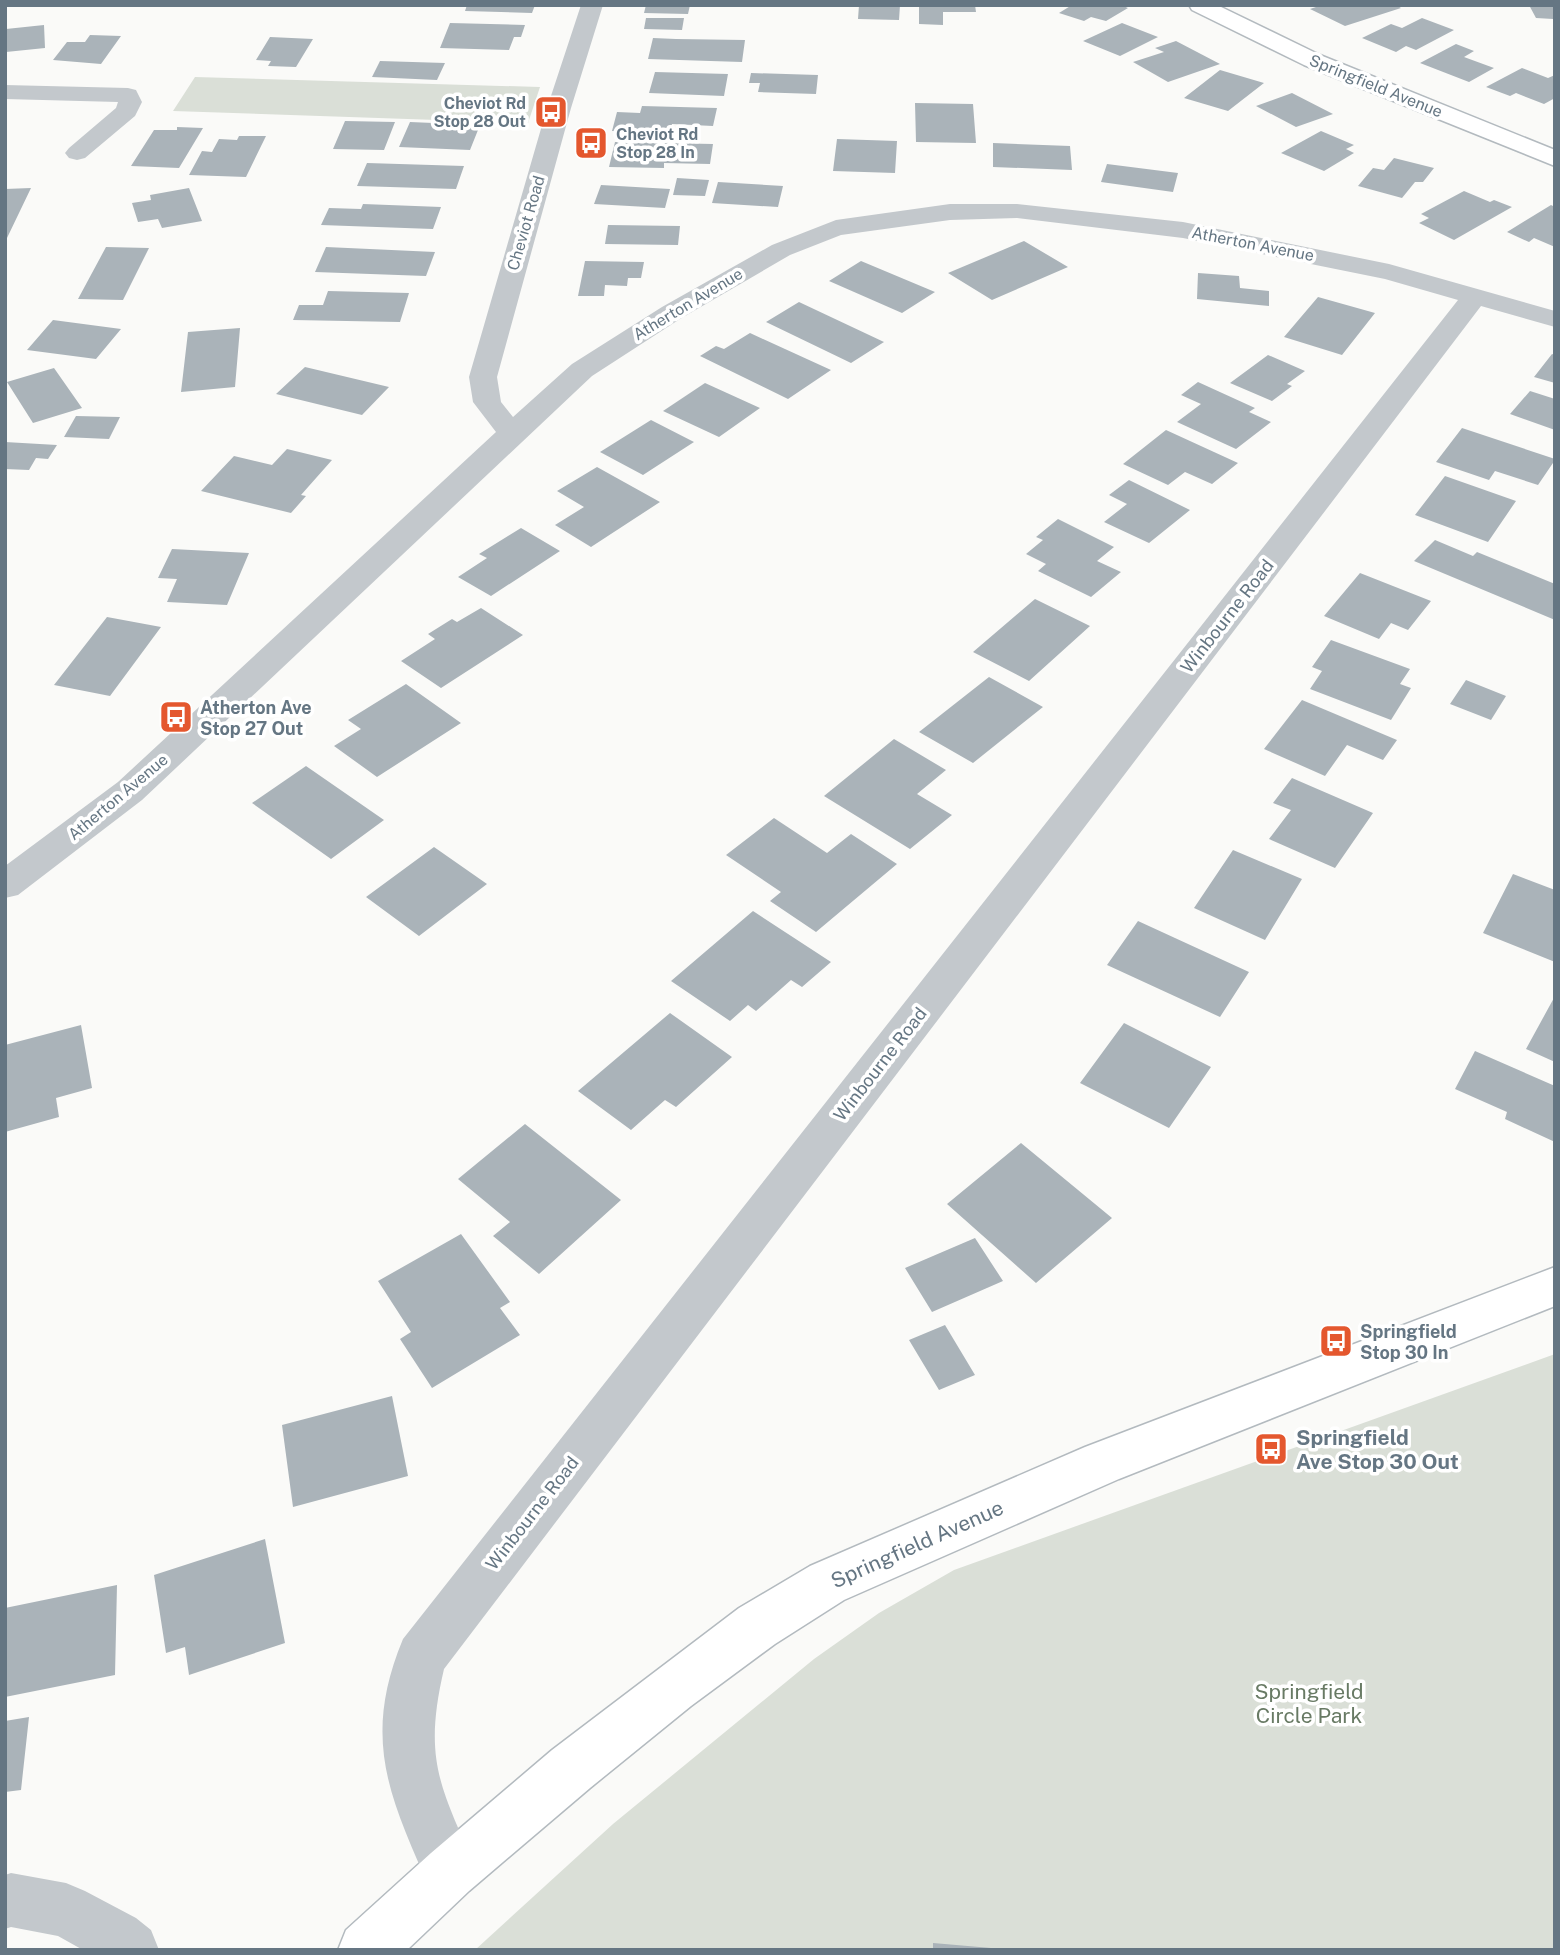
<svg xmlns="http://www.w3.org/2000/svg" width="1560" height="1955" viewBox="0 0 1560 1955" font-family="'Public Sans',sans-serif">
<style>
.green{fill:#dadfd7}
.building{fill:#aab3b9}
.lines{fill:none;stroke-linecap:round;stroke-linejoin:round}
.secondary-casing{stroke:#b3babf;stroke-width:3}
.street{fill:#c3c8cc;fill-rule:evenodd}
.secondary{fill:#fff;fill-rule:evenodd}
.labels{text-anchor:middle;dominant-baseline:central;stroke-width:7;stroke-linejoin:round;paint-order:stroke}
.far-street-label{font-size:16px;fill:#657683;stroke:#fff}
.far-poi-label{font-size:16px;font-weight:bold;fill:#657683;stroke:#fff;text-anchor:end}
.street-label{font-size:18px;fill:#657683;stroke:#fff}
.poi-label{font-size:18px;font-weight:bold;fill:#657683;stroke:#fff;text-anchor:start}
.near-poi-label{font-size:21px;font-weight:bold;fill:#657683;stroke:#fff;text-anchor:start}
.near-street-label{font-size:21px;fill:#657683;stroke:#fff}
.near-park-label{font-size:21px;fill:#687a64;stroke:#fff}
</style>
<rect width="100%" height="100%" fill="#fafaf8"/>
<path class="green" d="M195,77L540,87L528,123L173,111Z
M1555,1354V1950H475L613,1824L814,1659L879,1613L954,1570Z"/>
<path class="building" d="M467,5H535L532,13L465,11Z
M646,5H690L688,14L644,13Z
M859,5H900L899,20L858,19Z
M919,5H975L976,12H943V25L919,24Z
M1072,5H1121L1128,8L1106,21L1091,17L1084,21L1059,13Z
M1322,5H1396L1401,8L1345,26L1310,9Z
M1529,5H1555V24L1553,19L1536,18Z
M646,18H684L682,30L644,29Z
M1422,18L1454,30L1416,50L1406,46L1396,52L1362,38L1391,24L1402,28Z
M450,23L525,25L521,37H514L509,50L440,48Z
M1122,23L1158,37L1120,56L1083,41Z
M44,25L45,48L6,52V29Z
M90,35L121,36L101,64L53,60L67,42H85Z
M270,37L313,39L296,67L268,66L271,61L256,60Z
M653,38L676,39L745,40L742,62L648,59Z
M1176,41L1220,64L1168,82L1133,62L1164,52L1155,48Z
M1456,44L1474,51L1464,57L1494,68L1469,82L1420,63Z
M380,61L445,63L437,80L372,77Z
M1522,68L1548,78L1555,75V98L1544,104L1516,93L1510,96L1486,87Z
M1220,70L1264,83L1228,111L1184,98Z
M655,72L728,74L724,96L649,93Z
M751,73L818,75L816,94L758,92L760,83H749Z
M1292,93L1333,114L1296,127L1256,106Z
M915,103L973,104L976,143L916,142Z
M642,106L717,108L713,126L672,124L670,133L612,131L617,112L640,113Z
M345,121L395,122L384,150L333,149Z
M410,122L480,125L470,150L399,147Z
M177,127L203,128L179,168L131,166L154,130H177Z
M1321,131L1354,145L1346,149L1354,153L1324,171L1281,153Z
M239,136H266L246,177L189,175L202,151L212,152L219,139L237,140Z
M837,139L897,141L895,173L833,171Z
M615,142L713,144L710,164L664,163V168L609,167Z
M993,143L1070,146L1072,170L993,167Z
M1394,158L1434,168L1423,182H1415L1402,198L1358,186L1373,168L1384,170Z
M367,163L464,166L456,189L357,186Z
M1107,164L1178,173L1173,192L1101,182Z
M677,178L709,180L705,196L673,195Z
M718,182L783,186L778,207L712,203Z
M601,185L670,189L665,208L594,204Z
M31,188L7,238H5V189Z
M189,188L202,221L162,228L158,219L138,222L132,203L151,200L150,195Z
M1464,191L1490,202L1494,200L1512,207L1454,240L1419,223L1429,218L1421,214Z
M363,204L441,207L433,229L321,225L329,208L361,209Z
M1551,205L1555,207V247L1534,238L1529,242L1507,232Z
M608,225L680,226L678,245L605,244Z
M1024,241L1068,267L992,300L948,273Z
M106,247L149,248L123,300L78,299Z
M326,247L435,252L426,276L315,272Z
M585,261L644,262L641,278H628L627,286L605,285L604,296H578Z
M861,261L935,292L902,313L829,281Z
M1198,273L1239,276L1240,288L1269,291V306L1197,299Z
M328,291L409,293L400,322L293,320L299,305H323Z
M1318,297L1375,313L1342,355L1284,337Z
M799,302L884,342L851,363L766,322Z
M53,320L121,329L96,359L27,350Z
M240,328L235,387L181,392L188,332Z
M750,333L831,370L788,399L700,356L716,346L724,349Z
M1552,354L1555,355V383L1534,377Z
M1268,355L1305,371L1287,384L1292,386L1272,401L1230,383Z
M305,367L389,387L362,415L276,394Z
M54,368L82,408L33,423L7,382Z
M1198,382L1255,408L1249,412L1271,422L1236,449L1177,422L1201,404L1181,395Z
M705,383L760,408L719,437L663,411Z
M1530,391L1555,399V430L1510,414Z
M76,416L120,417L109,439L64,437Z
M651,420L694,442L643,475L600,452Z
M1462,428L1555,459V460L1538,485L1495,471L1489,480L1436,462Z
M1166,430L1238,463L1212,484L1185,472L1168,485L1123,464Z
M5,442L57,445L48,459L36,458L29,470L5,469Z
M287,449L332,460L301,495L306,496L291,513L201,491L234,456L272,465Z
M597,467L660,502L591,547L555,525L584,507L557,491Z
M1445,476L1516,501L1488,542L1415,515Z
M1129,480L1190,510L1149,543L1104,522L1127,504L1109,495Z
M1058,519L1114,547L1097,561L1121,572L1091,597L1038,571L1046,564L1026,554L1043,540L1036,537Z
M521,528L560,551L491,596L458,577L487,558L479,554Z
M1435,540L1473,556L1477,552L1555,584V620L1414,561Z
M172,549L249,553L227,605L167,602L177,579L158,578Z
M1360,573L1431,601L1408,630L1391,623L1379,639L1324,616Z
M1035,599L1090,626L1029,681L973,652Z
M481,608L523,635L441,688L401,661L435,639L428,634L452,619L457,622Z
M107,617L161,627L110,696L54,685Z
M1331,640L1410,669L1400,684L1411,688L1391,720L1310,689L1322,671L1312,667Z
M989,677L1043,707L973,763L919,732Z
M1466,680L1506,696L1491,720L1450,704Z
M406,684L461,723L377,777L334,746L361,729L348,720Z
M1302,700L1397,740L1383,760L1347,745L1325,776L1264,749Z
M894,739L946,770L917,794L952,815L910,849L824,796Z
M306,766L384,820L331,859L252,803Z
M1292,778L1373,813L1335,868L1269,839L1291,810L1273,803Z
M774,818L827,853L851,834L897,864L816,932L770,901L781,892L726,855Z
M434,847L487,884L419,936L366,897Z
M1233,850L1302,879L1265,940L1194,908Z
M1513,874L1555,890V962L1483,933Z
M753,911L831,962L802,987L791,980L756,1011L748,1005L730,1021L671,981Z
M1138,921L1249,972L1220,1017L1107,965Z
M1555,996V1062L1526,1049Z
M670,1013L732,1057L676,1107L665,1100L631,1130L578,1091Z
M1124,1023L1211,1067L1169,1128L1080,1083Z
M81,1025L92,1088L56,1098L59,1117L5,1132V1045Z
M1475,1051L1555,1086V1142L1505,1119L1507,1112L1455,1089Z
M525,1124L621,1200L539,1274L493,1236L510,1222L458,1179Z
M1021,1143L1112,1218L1036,1283L947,1204Z
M461,1234L510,1302L500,1308L520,1335L432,1388L400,1339L411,1332L378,1281Z
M975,1238L1003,1281L932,1312L905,1268Z
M945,1325L975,1375L939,1390L909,1340Z
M392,1396L408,1476L293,1507L282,1425Z
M265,1539L285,1643L189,1675L185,1647L166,1653L154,1575Z
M117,1585L115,1675L5,1697V1608Z
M29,1717L21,1790L5,1792V1721Z
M933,1943L991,1948V1950H933Z"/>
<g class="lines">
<defs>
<path id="secondary" d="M1189,5H1217L1320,55L1555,150V166L1304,65L1192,10Z
M1555,1267V1306L1119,1479L844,1600L775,1644L691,1706L590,1788L469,1891L407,1950H338L346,1930L431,1853L552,1750L739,1608L810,1566L1085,1447Z"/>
</defs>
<use href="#secondary" class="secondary-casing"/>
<path class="street" d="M581,5H603L571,108L497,377L501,402L513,417L572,364L662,307L772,245L836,220L950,204H1017L1183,222L1389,264L1555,311V327L1481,306L444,1669C422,1763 442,1788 477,1872L469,1891L450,1899L431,1891C390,1798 361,1740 403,1639L1458,300L1385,279L1183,238L1017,218L950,220L841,235L790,255L680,319L592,376L142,800L18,895L5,898V866L118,782L496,432L473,402L469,377L547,108Z
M5,85L128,88L136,90L142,102L135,116L85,158L77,160L69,158L65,153L69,148L116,108L118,102L5,99Z
M11,1873L66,1883L85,1891L136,1918L151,1930L159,1950H83L58,1936L11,1927L5,1929V1875Z"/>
<use href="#secondary" class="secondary"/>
</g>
<defs>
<symbol id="bus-square" viewBox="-11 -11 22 22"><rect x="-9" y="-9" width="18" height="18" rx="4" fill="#e4572e" stroke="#fff"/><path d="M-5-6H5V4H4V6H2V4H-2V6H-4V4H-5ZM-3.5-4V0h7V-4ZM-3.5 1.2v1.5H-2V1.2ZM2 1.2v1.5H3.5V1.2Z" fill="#fff"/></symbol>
</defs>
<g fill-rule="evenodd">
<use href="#bus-square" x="532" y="93" width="38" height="38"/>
<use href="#bus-square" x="572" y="124" width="38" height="38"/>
<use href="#bus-square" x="157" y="698" width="38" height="38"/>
<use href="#bus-square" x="1317" y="1322" width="38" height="38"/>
<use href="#bus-square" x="1252" y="1430" width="38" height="38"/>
</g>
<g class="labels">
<g class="far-street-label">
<text transform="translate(1376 86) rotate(22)">Springfield Avenue</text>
<text transform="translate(526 223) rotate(-74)">Cheviot Road</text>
<text transform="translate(1253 244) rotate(11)">Atherton Avenue</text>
<text transform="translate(688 304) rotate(-31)">Atherton Avenue</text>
<text transform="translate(118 797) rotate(-40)">Atherton Avenue</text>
</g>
<g class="far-poi-label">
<text x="526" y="103">Cheviot Rd<tspan x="526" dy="18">Stop 28 Out</tspan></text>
<text x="616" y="134" text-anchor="start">Cheviot Rd<tspan x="616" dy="18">Stop 28 In</tspan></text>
</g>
<g class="street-label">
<text transform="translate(1227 616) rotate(-52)">Winbourne Road</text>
<text transform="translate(880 1064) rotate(-52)">Winbourne Road</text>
<text transform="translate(532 1513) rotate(-52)">Winbourne Road</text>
</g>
<g class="poi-label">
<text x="200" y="707">Atherton Ave<tspan x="200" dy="21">Stop 27 Out</tspan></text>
<text x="1360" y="1331">Springfield<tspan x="1360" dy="21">Stop 30 In</tspan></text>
</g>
<g class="near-poi-label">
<text x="1296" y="1437">Springfield<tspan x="1296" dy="24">Ave Stop 30 Out</tspan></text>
</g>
<g class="near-street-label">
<text transform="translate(917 1544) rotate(-24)">Springfield Avenue</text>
</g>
<g class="near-park-label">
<text x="1309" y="1691">Springfield<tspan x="1309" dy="24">Circle Park</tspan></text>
</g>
</g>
<rect width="1560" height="1955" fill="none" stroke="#657683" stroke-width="14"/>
</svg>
